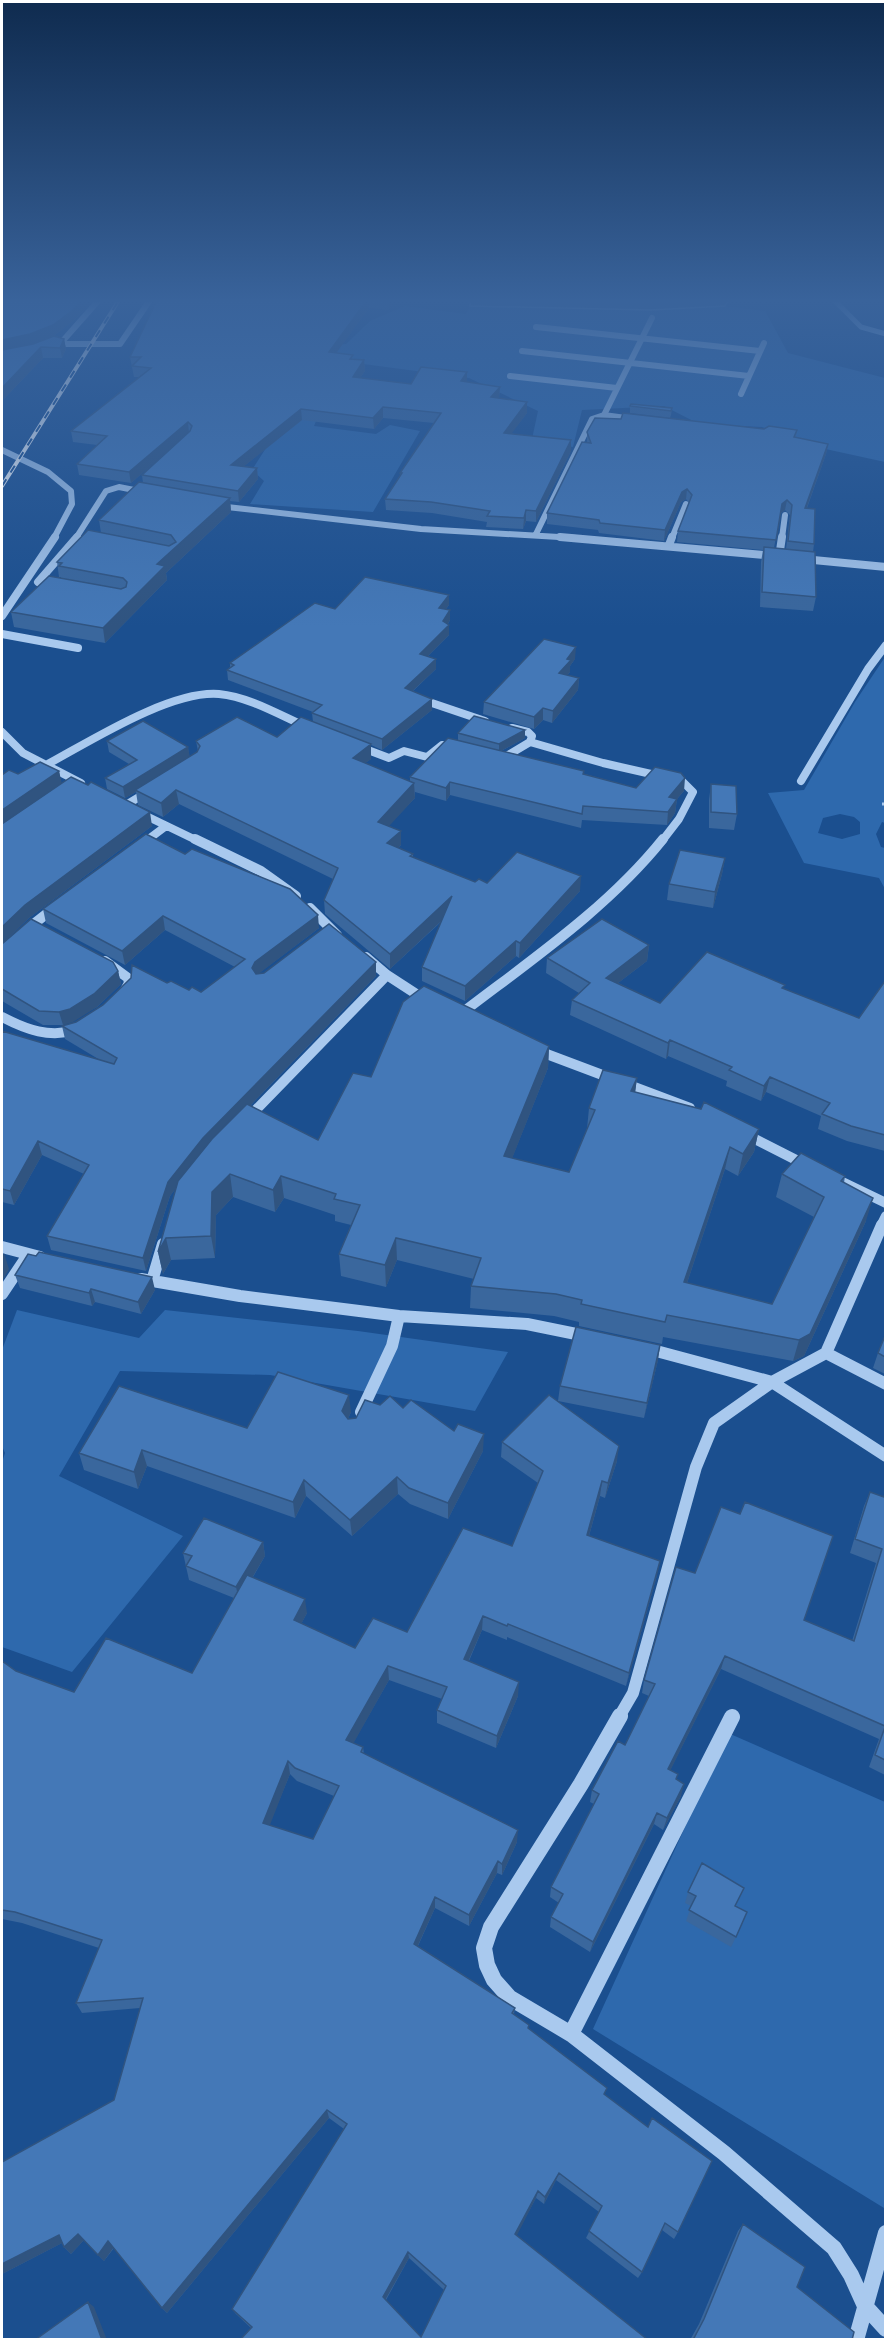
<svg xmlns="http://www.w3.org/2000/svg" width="887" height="2341" viewBox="0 0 887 2341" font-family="'Sofia Sans Condensed',sans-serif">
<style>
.green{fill:#2e69ad;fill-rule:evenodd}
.water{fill:#3c6290;stroke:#9cc4f0;stroke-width:1.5}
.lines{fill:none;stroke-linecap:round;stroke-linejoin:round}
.stream{stroke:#9cc4f0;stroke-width:5}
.path{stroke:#a9c9ee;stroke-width:3;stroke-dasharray:2 3;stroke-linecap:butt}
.minor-far4{stroke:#a9c9ee;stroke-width:6}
.minor-far3{stroke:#a9c9ee;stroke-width:8}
.minor-far2{stroke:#a9c9ee;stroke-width:10}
.minor-far1{stroke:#a9c9ee;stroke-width:12}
.minor{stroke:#a9c9ee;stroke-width:16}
.rail-casing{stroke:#fff;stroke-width:4}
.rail{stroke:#1b4f8f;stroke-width:2;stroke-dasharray:8;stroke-linecap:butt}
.wall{fill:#3a679d;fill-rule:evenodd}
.shaded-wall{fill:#305480}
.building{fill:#4478b7;stroke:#305480;stroke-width:1.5;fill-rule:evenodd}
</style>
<rect width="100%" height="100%" fill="#1b4f8f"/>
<path class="green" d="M405,306L466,314L470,306L651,310L725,306L765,311L788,353L885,378V462L821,448L762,427L699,424L664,406L582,410L573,447L532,439L538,411L469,378L303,356L300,348L346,344L370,321Z
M318,416L314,426L376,434L390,425L420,431L373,512L250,504L264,481L252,470L266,448L215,422Z
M885,657V823L882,822L876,834L881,847L885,848V889L879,878L804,863L768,793L804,790L855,702ZM840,814L854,817L860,822V834L842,839L818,833L823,818Z
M17,1310L139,1338L165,1310L358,1331L508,1352L475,1411L270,1375L120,1371L59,1476L183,1536L72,1672L2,1647V1462L5,1453L2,1446V1350Z
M728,1733L885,1802L884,2208L593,2029Z"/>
<path class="water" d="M471,300H729L725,306L651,310L470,306Z"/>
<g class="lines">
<path class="stream" d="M834,300L861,327L886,334"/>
<path class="path" d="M882,804H886"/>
<path class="minor-far4" d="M536,327L760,351
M60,344H120L150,300
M52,346L60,344L99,300
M522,351L749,376
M510,376L617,388
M741,394L764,343
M604,415L633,419
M2,450L48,472L71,491L72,504L54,538
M218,506L421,529L576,538
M536,534L592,419L604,415L652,318
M76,538L106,491L119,487L144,492
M672,538L686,504
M782,538L785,515"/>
<path class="minor-far3" d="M560,537L776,556
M669,545L672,537
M779,557L782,537
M803,559L886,567
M38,582L77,537
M2,616L55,537
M2,634L78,648
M420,699L485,721
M2,732L23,753L81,783
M530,742L603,763L682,781L693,792L679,819L662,841
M360,747L389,758L404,751L427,757L442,745L454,746
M498,758L505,757L530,742L532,736L528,732L512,728
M46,765C89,742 170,690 219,694C250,697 281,716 309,728
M801,781L868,669L886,645
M126,805L149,791
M138,812L198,841
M146,841L166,826"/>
<path class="minor-far2" d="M195,839L261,871L296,896
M139,846L148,839
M310,908L337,935
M26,930L54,908
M366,957L387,975L427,1001
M105,961L128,978L129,983L124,992
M458,1016C528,962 607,909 663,839
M2,1017C27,1030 49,1038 77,1030
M536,1050L690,1108
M247,1119L387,975
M745,1134L806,1165
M836,1179L886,1203
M881,1226L886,1216"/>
<path class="minor-far1" d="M2,1247L40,1257
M141,1279L240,1296L399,1316L527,1324L586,1336
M152,1281L163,1244
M2,1294L28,1255
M645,1348L772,1382L886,1456
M826,1353L886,1384
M361,1412L392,1346L399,1316
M619,1717L633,1693L696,1467L714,1423L772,1382L826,1353L882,1225"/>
<path class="minor" d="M620,1716L581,1784L491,1927L484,1948L487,1965L494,1980L510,1998L571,2034L724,2153L834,2248L851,2275L865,2306L886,2329
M571,2034L732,1717
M856,2340L886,2233"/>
<defs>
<path id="rail" d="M2,486L119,300"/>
</defs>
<use href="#rail" class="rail-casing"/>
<use href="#rail" class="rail"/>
</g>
<path class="wall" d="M2,300H94L74,320L55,335L32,344L64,339L66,349L62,358H43L2,401Z
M157,300H395L389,310L369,308L336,353L353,359L364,360L365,371L360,378L411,384L467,372V382L500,387L499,398L527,413L511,433L571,451L536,522L526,521L523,529L486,527L487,522L432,513L386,510L385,499L400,477V473L434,423L383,418L374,429L302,420L244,466L257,468L258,479L239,502L230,501L231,512L166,573L167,580L105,643L14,627L11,612L61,578V577H59L57,562L101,533L99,520L143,483L142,475L171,448L131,483L79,475L77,464L97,445L73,442L71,431L139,377H134L130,357Z
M452,300H468L466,303Z
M630,406L672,408L671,415L670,418L630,413Z
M764,429L797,430L796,437L828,444L826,454L807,508L814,544L813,552L816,597L813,611L760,607L761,562L763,550L677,542L678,531L689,503L686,499L681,502L664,541L599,533L598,530L547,524V513L587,443V432ZM785,510L790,515L786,549L774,548L780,514Z
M449,605L446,609L450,620L448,624L449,635L428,656L436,659V669L413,691L432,699V710L382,750L371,745V759L365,763L410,782V777L458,740V733L525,738L501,751L636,788L684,791L677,799L675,813L667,825L582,820L581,828L450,795L446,801L415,792V798L388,826L401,831V845L398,848L413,854V857L475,882L580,891L519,958L516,956L465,1001L422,981V967L442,921L390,969L325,914L324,900L333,879L179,804L163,817L138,805L136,792L125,798L107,789L105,778L129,764L109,752L107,741L188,747L189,757L198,751L196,741L277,737L313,722L312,713L313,712L228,680L227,670L230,667V663L335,609Z
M575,659L570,666V672L567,675L579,678L578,690L552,723L543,720L534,729L483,714L484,702Z
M59,771L61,784L152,826L29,918L4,942L118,971L121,984L97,1007L63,1025H43L2,1001V775Z
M711,784L737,814L734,830L709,828V800Z
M146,834L319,928L259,973L376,976L250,1106L318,1140L371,1077L549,1046L548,1068L512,1158L569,1172L587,1129L589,1108L637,1078L635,1092L759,1129L754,1152L738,1176L725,1169L687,1283L772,1304L814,1217L776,1197L782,1174L845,1176L844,1183L866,1221L804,1356L793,1361L663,1337L662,1344L579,1326V1322L554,1316L470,1308L471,1286L474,1279L397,1260L386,1287L341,1276L339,1254L351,1225L335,1221V1215L284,1198L275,1212L233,1197L216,1215L215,1258L171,1260L163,1274L158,1252L176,1188L170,1196L146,1271L51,1250L47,1236L84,1174L42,1155L14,1205L2,1202V1031L100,1060L65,1039L62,1026L76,1022L167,983L189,990L201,992L235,967L165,930L125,965L46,923L43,909Z
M725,858L722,874L713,908L667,900L669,884Z
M649,945L647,961L618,983L660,1003L784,989L859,1018L885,981V1151L847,1141L818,1129L821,1116L766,1092L761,1101L726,1086L727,1081L668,1056L666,1059L570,1015L572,1000L579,993L546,973L547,958Z
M15,1275L155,1290L141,1314L95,1302L92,1306L20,1288Z
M885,1336V1374L873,1368L878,1353Z
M658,1360L644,1418L558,1401L560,1386Z
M380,1405L403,1408L483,1451L448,1519L410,1504L398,1494L352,1536L306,1496L295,1518L147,1466L138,1489L84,1470L79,1453L351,1412L348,1419L356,1418Z
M502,1442L617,1461L605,1498L600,1496L589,1536L657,1575L626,1686L507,1637V1640L482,1630L469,1661L518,1696L496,1748L437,1723V1710L442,1699L389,1680L353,1743L363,1747L364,1754L517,1842L502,1875L497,1873L469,1926L435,1908L418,1946L515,2008L514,2014L529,2025V2029L605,2095L678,2232L674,2239L662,2230L642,2272L638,2278L586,2238L599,2212L556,2180L544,2204L536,2198L516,2235L648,2340H240L251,2328L236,2314L232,2309L344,2129L329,2118L167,2313L162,2308L114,2248L104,2261L84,2240L71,2254L64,2247L62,2243L2,2274V2162L114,2100L140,2008L82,2013L76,2003L99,1948L22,1923L2,1919V1661L16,1671L74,1692L192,1673L234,1598L189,1580L183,1553L263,1542L265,1556L253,1577L307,1613L301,1624L355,1648L407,1632L512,1546L538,1483L501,1457ZM290,1774L297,1781L334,1796L313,1839L269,1825ZM409,2258L444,2290L421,2337L386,2300Z
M870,1492L884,1497L885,1493V1775L869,1767L879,1739L721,1669L670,1770L676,1779L681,1796L663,1830L654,1824L590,1952L550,1927L551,1917L559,1903L550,1897L551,1887L594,1804L590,1802L592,1790L625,1745L649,1696L642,1693L644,1680L804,1620L852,1641L876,1563L850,1553L864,1506Z
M688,1892L736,1906V1937L731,1947L686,1921L691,1906L685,1903Z
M743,2224L797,2287L852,2340H690L699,2324L738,2231Z"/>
<path class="shaded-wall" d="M83,300H94L74,320L55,335L32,344L2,350V340Z
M367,300H369V308L329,363V352Z
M388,300H395L389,310Z
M64,339L66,349L62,358L60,348Z
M41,347L43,358L2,401V388Z
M364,360L365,371L353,388V377Z
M467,372V383L461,381Z
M500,387L499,398L490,408L491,397Z
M527,402V413L504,444V433Z
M383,407V418L374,429L373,418Z
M301,409L302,420L232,476L231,465Z
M188,422L189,433L131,483L129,472Z
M571,440V451L536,522V511Z
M828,444L826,454L803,518L805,508Z
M257,468L258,479L239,502L238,491Z
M687,489L686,499L681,502L664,541L665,530L682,492Z
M230,498L231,512L166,573L167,580L105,643L103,628L157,564Z
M787,500L785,510L780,514L782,504Z
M526,510V521L523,529L524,518Z
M449,595V605L439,618V608Z
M450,610V620L445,629L449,625V635L420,664V654L443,621Z
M576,647L575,659L570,666V672L558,685L559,673L567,659Z
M436,659V669L405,698V688Z
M579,678L578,690L552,723L553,711Z
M432,699V710L382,750V739Z
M543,708V720L534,729V717Z
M525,730V738L499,752V744Z
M371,744V759L354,772L353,758Z
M188,747L190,758L135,790L136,792L125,798L123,787Z
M59,771L62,784L2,826V810Z
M685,778L684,791L667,810L669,797Z
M450,782V795L446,801V788Z
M414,783L415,798L379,837L378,822Z
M176,790L179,804L163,817L161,803Z
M677,799L675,813L667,825L668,812Z
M150,812L152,826L29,918L2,944V927L25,905Z
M401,831V845L388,858L387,843Z
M725,858L722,874L713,908L715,892Z
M581,876L580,891L519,958L520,943Z
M452,896V911L390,969V954Z
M318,915L319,928L257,975L252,968L255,962Z
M163,916L165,930L125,965L122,951Z
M516,941V956L465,1001V986Z
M649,945L647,961L605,993L606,978Z
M376,962V976L205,1152L170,1196L146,1271L143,1258L168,1182L203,1138Z
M118,971L121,984L97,1007L73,1022L63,1025L59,1012Z
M670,1040L668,1056L666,1059L668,1043Z
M549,1046L548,1068L504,1179V1156Z
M770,1077L766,1092L761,1101L764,1086Z
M637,1078L634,1101L631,1091Z
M759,1129L754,1152L738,1176L743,1154Z
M38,1141L42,1155L14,1205L10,1191Z
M730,1147L725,1169L680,1304L684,1282Z
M230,1174L233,1197L216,1215L215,1258L211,1236L212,1192Z
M281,1176L284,1198L275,1212L273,1190Z
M873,1198L866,1221L804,1356L793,1361L799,1340Z
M166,1238L171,1260L163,1274L158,1252Z
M396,1238L397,1260L386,1287L385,1265Z
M4,1253L9,1269L2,1282V1257Z
M152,1277L155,1290L141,1314L138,1302Z
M91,1289L95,1302L92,1306L89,1293Z
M660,1345L658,1360L644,1418L647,1403Z
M349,1395L351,1412L344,1428L342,1411Z
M484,1434L483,1451L448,1519V1503Z
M619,1446L617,1461L605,1498L608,1483Z
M142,1450L147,1466L138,1489L134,1472Z
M397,1477L398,1494L352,1536L350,1520Z
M304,1480L306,1496L295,1518L293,1502Z
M602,1481L600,1496L585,1550L587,1535Z
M263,1542L265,1556L239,1600L236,1587Z
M660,1561L657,1575L626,1686L629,1673Z
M305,1599L307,1613L296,1634L294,1620Z
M483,1616L482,1630L463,1673L464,1659Z
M725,1656L721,1669L665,1781L668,1769Z
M388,1666L389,1680L348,1753L346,1740Z
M519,1682L518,1696L496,1748L497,1736Z
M288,1761L290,1774L266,1835L263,1823Z
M684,1784L681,1796L663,1830L667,1818Z
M657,1813L654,1824L590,1952L593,1942Z
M518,1830L517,1842L502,1875V1864Z
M498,1861L497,1873L469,1926V1915Z
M435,1897V1908L414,1954V1944Z
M327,2110L329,2118L167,2313L162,2308Z
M559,2173L556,2180L544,2204L545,2197Z
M538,2191L536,2198L514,2241L515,2234Z
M78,2234L84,2240L71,2254L64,2247Z
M59,2235L66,2241L2,2274V2264Z
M108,2241L114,2247L104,2261L98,2255Z
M408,2252L409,2258L384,2302L383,2297Z
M88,2302L94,2307L107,2340H102Z"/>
<path class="building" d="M2,300H83L73,310L53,325L30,334L2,340Z
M157,300H367L329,352L353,355L350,359L364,360L353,377L411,384L421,367L467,372L461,381L500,387L491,397L527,402L504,433L571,440L536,511L526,510L524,518L487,516L490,511L431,502L385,499L402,473H400L441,413L383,407L373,418L301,409L231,465L257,468L238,491L142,475L190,431L192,426L188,422L129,472L77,464L107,436L71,431L151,368L132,366L141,357H130Z
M54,336L64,339L60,348L41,347L2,388V350L33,344Z
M631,404L672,408L671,411L630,406Z
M623,413L764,429L769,426L797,430L794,437L828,444L805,508L815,509L814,544L788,541L792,505L787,500L782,504L776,540L678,531L692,495L687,489L682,492L665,530L600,523L599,520L547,513L582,442L591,443L587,432L595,418L621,419Z
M139,482L230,498L157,564L165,566L103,628L11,612L49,576L121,589L126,587L127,582L123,578L59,566L62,563L57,562L88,530L169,546L176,542L171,535L99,520Z
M764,547L815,552L816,597L762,592Z
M365,577L449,595L439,608L450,610L443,621L449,625L420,654L436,659L405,688L432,699L382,739L312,713L322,705L227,670L234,665L230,663L315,603L335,609Z
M544,639L576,647L567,659L571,660L559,673L579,678L553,711L543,708L534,717L484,702Z
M474,716L525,730L499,744L458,733Z
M237,717L277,737L301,717L371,744L353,758L414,783L378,822L401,831L387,843L413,854L410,856L475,882L479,879L487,883L517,852L581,876L520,943L516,941L465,986L422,967L452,896L390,954L324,900L338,868L176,790L161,803L135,790L197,752L200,746L196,741Z
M143,721L188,747L123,787L105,778L137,760L107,741Z
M448,738L584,771L583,774L636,788L655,767L681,773L685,778L669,797L677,799L668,812L583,806L582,814L450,782L446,788L410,777Z
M40,762L59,771L2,810V775L9,770L18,774Z
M71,777L88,785L91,782L150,812L25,905L2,927V824Z
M711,784L736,786L737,814L711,812Z
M146,834L185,854L192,849L290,889L318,915L255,962L252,968L256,974L264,973L329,924L376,962L203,1138L168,1182L143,1258L47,1236L89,1165L38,1141L10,1191L2,1189V1031L114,1064L117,1058L62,1026L76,1022L103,1005L131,978L132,965L167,983L171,981L189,990L192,987L201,992L245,959L163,916L122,951L43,909Z
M680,850L725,858L715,892L669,884Z
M31,919L113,962L118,971L94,994L70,1009L59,1012L39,1011L2,989V944Z
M602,919L649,945L606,978L660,1003L707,952L785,985L782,988L859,1018L885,981V1135L851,1126L822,1114L830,1103L770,1077L764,1086L729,1070L732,1067L670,1040L668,1043L572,1000L590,983L547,958Z
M424,986L549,1046L504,1156L569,1172L595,1110L589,1108L603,1070L637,1078L631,1091L701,1109L704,1102L759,1129L743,1154L730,1147L684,1282L772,1304L824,1197L782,1174L801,1153L845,1176L841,1181L873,1198L810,1334L799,1340L667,1315L665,1322L581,1304L582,1300L556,1294L471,1286L481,1258L396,1238L385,1265L339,1254L360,1205L334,1199L336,1194L281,1176L273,1190L230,1174L212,1192L211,1236L166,1238L158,1252L178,1181L212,1139L247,1104L318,1140L353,1073L371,1077L403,1002Z
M39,1252L152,1277L138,1302L91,1289L89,1293L15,1275L28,1254L36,1256Z
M576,1327L660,1345L647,1403L560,1386Z
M885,1336V1357L878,1353Z
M278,1372L349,1395L342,1411L348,1419L356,1418L365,1400L380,1405L390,1396L403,1408L411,1400L454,1431L458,1424L484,1434L448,1503L409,1488L397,1477L350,1520L304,1480L293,1502L142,1450L134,1472L79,1453L119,1386L247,1428Z
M549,1395L619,1446L608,1483L602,1481L587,1535L660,1561L629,1673L508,1624L507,1626L483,1616L464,1659L519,1682L497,1736L437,1710L447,1687L388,1666L346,1740L363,1747L361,1752L518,1830L502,1864L498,1861L469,1915L435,1897L414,1944L515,2008L512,2013L529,2025L528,2028L607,2088L604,2094L648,2127L652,2118L712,2161L678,2232L665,2223L642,2272L589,2231L602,2206L559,2173L545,2197L538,2191L515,2234L648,2340H240L252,2327L232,2309L347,2124L327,2110L162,2308L108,2241L98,2255L78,2234L64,2247L59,2235L2,2264V2162L114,2100L143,1998L76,2003L102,1940L15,1912L2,1910V1661L16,1671L74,1692L106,1638L192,1673L247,1575L305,1599L294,1620L355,1648L373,1618L407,1632L463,1528L512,1546L543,1471L502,1442ZM288,1761L295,1768L339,1786L313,1839L263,1823ZM408,2252L446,2286L421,2337L383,2297Z
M870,1492L884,1497L885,1493V1726L725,1656L668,1769L678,1774L676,1779L684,1784L667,1818L657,1813L593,1942L551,1917L563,1894L551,1887L599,1794L592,1790L618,1741L625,1745L655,1684L644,1680L676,1567L695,1573L721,1507L740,1514L745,1502L833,1536L804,1620L854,1641L882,1549L855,1539Z
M204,1518L263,1542L236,1587L186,1566L192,1556L183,1553Z
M885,1727V1760L875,1755Z
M702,1863L744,1888L735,1906L747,1912L736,1937L689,1910L696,1896L688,1892Z
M743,2224L805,2267L797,2287L854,2332L852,2340H693L704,2319Z
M88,2302L102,2340H35Z"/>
<linearGradient id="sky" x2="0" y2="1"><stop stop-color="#0f2b4f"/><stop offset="0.48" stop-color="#39639b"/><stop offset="1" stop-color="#39639b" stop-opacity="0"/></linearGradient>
<rect width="887" height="627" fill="url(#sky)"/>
<rect width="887" height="2341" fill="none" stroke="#ffffff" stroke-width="6"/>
</svg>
